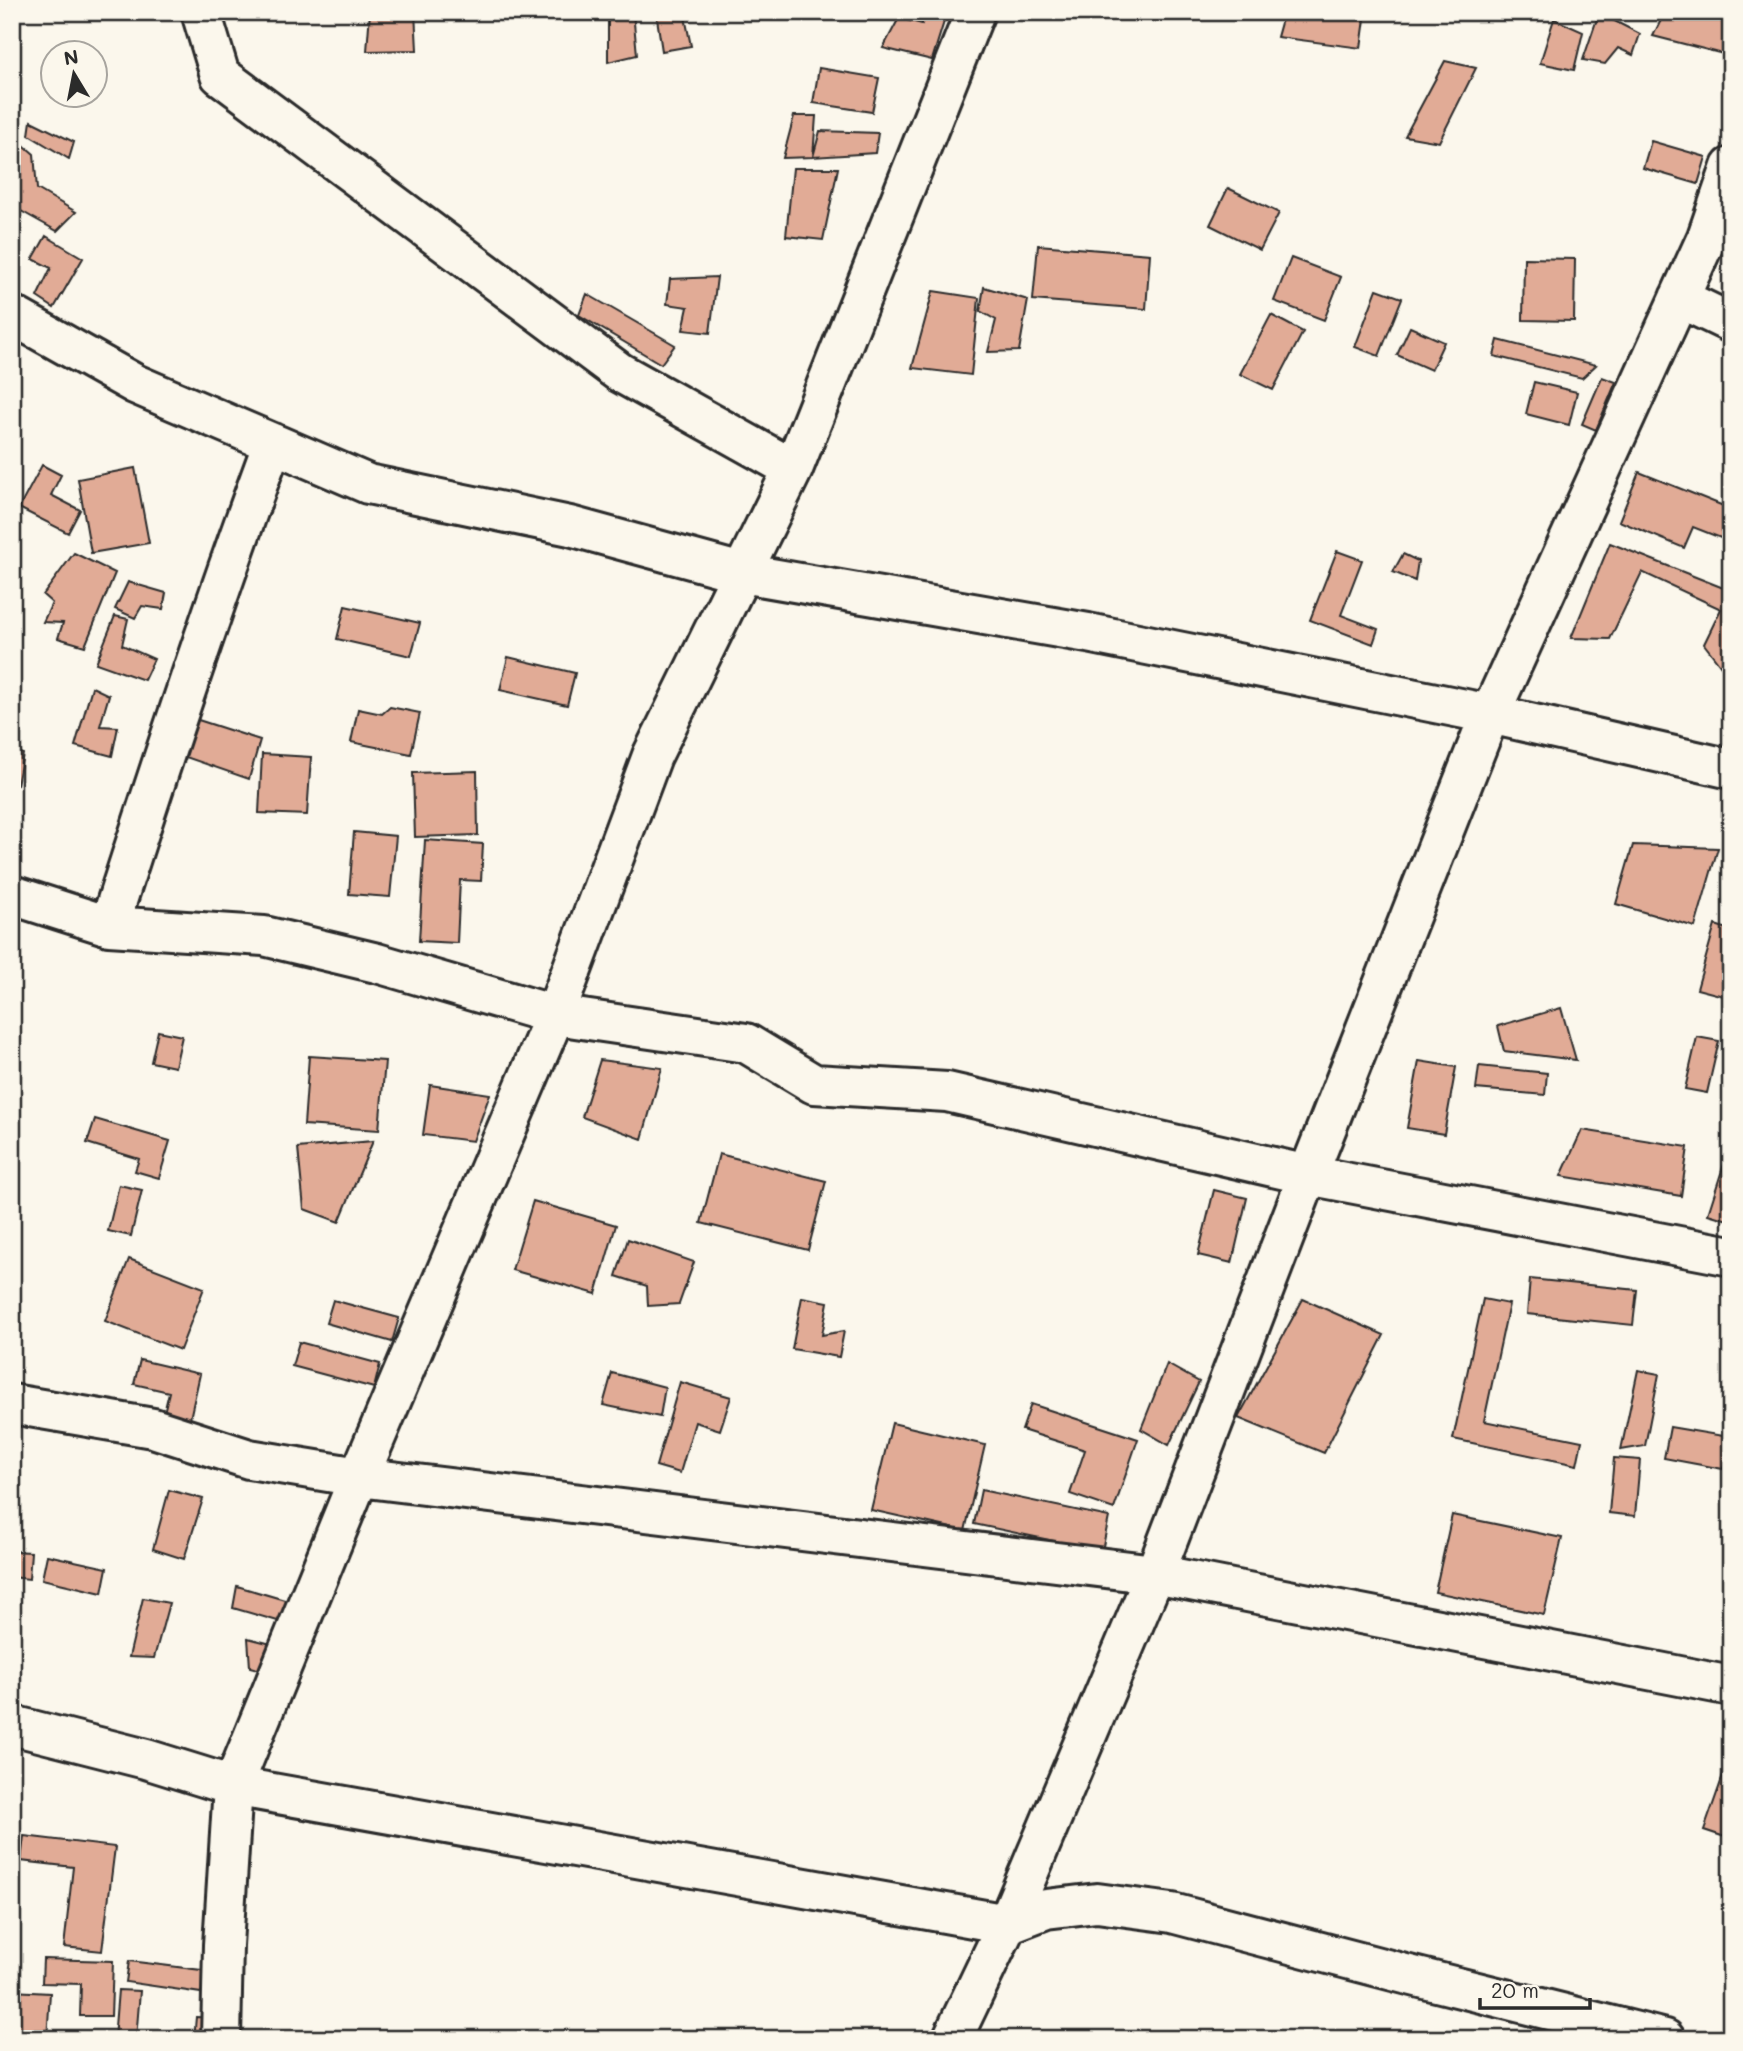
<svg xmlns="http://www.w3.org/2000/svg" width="1743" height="2051" viewBox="0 0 1743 2051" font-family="Mali,sans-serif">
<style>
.building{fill:#e1ab96;stroke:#2b2b2b;stroke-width:2}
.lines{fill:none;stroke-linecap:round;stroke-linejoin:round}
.minor-casing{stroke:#2b2b2b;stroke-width:44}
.minor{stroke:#fbf7ec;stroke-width:38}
</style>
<rect width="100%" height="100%" fill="#fbf7ec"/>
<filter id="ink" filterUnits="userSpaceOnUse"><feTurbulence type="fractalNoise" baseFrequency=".0143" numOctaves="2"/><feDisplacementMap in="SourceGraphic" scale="14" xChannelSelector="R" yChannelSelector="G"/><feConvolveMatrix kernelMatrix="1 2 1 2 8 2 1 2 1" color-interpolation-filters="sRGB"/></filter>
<g filter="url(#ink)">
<path class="building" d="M370,12H415L417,50L367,51Z
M608,12H633L637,55L608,62Z
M656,12H684L691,46L662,51Z
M925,12H947L932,60L883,48L899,18L922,24Z
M1284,12H1366L1361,48L1277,37Z
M1665,12H1697L1731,24V56L1653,36Z
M1599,13L1640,34L1633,55L1618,48L1605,64L1583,60Z
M1554,19L1583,32L1574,70L1540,63Z
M1445,61L1476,68L1439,142L1405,136Z
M819,68L879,78L872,112L813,103Z
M794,116H816L813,157L783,158Z
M31,121L74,142L69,159L29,135Z
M820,131L878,133L875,153L813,157Z
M12,135L34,154L37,189L76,212L57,231L12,206Z
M1651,141L1706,157L1698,184L1643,168Z
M793,168H838L823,240L786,236Z
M1228,188L1279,213L1260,250L1210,225Z
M46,236L83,258L54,308L37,297L51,268L33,259Z
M1038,245L1150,254L1146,309L1033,300Z
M1291,258L1341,277L1324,320L1274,301Z
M1524,258L1575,259L1574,321L1523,320Z
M717,277L710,333L683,330L688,307L667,304L670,279Z
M984,287L1028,300L1019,351L988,352L996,320L980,311Z
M1377,289L1402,298L1379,356L1355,347Z
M933,291L979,298L971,375L912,368Z
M587,294L675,345L661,364L579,315Z
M1271,315L1303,332L1273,390L1240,374Z
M1410,327L1444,342L1431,370L1397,355Z
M1498,340L1596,365L1582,378L1494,356Z
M1602,377L1616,382L1596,430L1582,424Z
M1534,382L1577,392L1569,425L1526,414Z
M42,465L61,475L51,495L80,510L68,533L19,508Z
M135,468L149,543L91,553L78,479Z
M1639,472L1731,509V542L1693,527L1684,548L1619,521Z
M1610,543L1731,591V642L1721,666L1704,644L1721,609L1642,572L1610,639L1571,638Z
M1337,551L1362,560L1341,615L1378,629L1373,644L1310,620Z
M74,553L115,573L85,646L58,638L63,623L43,622L52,603L43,595Z
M1403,554L1418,561L1415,581L1393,572Z
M128,582L166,593L163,609L142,606L135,618L115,609Z
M345,606L420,623L411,656L337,639Z
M115,616L128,619L122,645L154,659L144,680L96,663Z
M508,657L575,673L567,705L500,690Z
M92,687L109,695L100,726L118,727L112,756L75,746Z
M390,707L420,713L411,754L351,742L358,709L382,714Z
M189,717L260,740L249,779L177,754Z
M12,748L23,754L17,785L12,784Z
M262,754L311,757L307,815L259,813Z
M477,771L478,835L415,837L413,773Z
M354,832L396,836L390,897L349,894Z
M425,840L483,844L481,881L460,880L457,943L419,941Z
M1633,845L1718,848L1695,927L1616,904Z
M1715,925L1731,930V998L1697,989Z
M1561,1008L1576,1060L1504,1051L1498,1026Z
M158,1031L182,1036L175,1067L151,1062Z
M1697,1037L1719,1041L1707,1093L1685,1089Z
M309,1056L385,1061L379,1130L304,1125Z
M600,1060L662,1068L642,1139L582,1117Z
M1419,1061L1456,1067L1444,1134L1407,1128Z
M1479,1066L1547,1073L1545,1095L1476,1089Z
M430,1085L490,1094L473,1141L423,1135Z
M95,1119L170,1141L159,1178L135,1171L139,1159L87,1143Z
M1582,1130L1688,1147L1681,1196L1561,1176Z
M373,1141L339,1222L304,1209L298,1148Z
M1731,1142V1221L1708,1214Z
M719,1154L826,1181L808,1250L701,1223Z
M119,1185L142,1190L131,1236L108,1231Z
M1214,1190L1247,1198L1232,1263L1198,1255Z
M533,1201L616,1225L596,1294L512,1270Z
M628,1239L694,1262L679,1304L648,1306L647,1286L616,1276Z
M129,1259L204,1288L180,1350L105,1321Z
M1530,1279L1637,1290L1633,1325L1527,1314Z
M802,1297L828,1302L822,1335L844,1331L839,1357L792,1349Z
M1303,1299L1384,1335L1324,1453L1238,1418Z
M1483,1299L1509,1304L1484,1421L1582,1441L1577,1465L1453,1439Z
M333,1300L399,1318L392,1342L326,1323Z
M299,1342L380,1364L374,1388L292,1366Z
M140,1360L200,1374L189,1423L163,1417L169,1392L134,1384Z
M1167,1364L1199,1382L1169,1445L1141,1429Z
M1638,1370L1659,1374L1645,1446L1621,1450Z
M612,1373L665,1387L660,1417L603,1405Z
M680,1382L731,1397L720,1430L695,1422L680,1473L656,1466Z
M1031,1404L1138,1439L1114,1509L1070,1494L1085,1450L1022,1430Z
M892,1423L985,1445L965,1531L871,1510Z
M1670,1427L1729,1437L1723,1469L1664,1458Z
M1614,1458L1640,1460L1635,1516L1609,1513Z
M169,1490L203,1499L184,1559L153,1549Z
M981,1490L1109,1517L1102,1551L974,1524Z
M1452,1515L1562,1538L1544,1615L1435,1592Z
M12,1551L31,1552L29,1579L12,1577Z
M47,1555L107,1568L102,1593L42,1579Z
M237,1586L288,1601L281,1622L233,1608Z
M143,1598L169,1603L154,1658L129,1657Z
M248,1638L279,1646L272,1673L250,1667Z
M1723,1776L1731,1778V1839L1704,1830Z
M24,1836L115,1847L102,1951L64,1947L73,1867L21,1861Z
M43,1959L113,1961L111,2016H80L81,1984L42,1983Z
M129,1961L209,1971L208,1994L126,1982Z
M118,1990L140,1991L136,2039H114Z
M12,1991L50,1993L47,2039H12Z
M196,2017L214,2018L212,2039H194Z"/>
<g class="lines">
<defs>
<path id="minor" d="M201,12L220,75L619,372L793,469
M1679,298L1731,323
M12,315L135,384L368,484L570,526L742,573L1088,633L1490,714L1731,769
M12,895L109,926L264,936L377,963L555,1015L746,1043L814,1084L947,1092L1308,1175L1731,1256
M109,926C161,763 214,602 273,443
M12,1404L153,1428L249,1459L359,1477L1155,1574L1731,1686
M12,1725L146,1759L233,1786L1007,1924L1046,1909L1097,1903L1172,1913L1405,1974L1665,2039
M221,2039L223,1945L233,1786L359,1477L555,1015L652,756L793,469L975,12
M952,2039L1007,1924L1155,1574L1308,1175L1490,714L1707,237L1731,167"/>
</defs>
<use href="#minor" class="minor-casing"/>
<use href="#minor" class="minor"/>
</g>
</g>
<rect width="1743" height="2051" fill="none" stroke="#fbf7ec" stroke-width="42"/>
<rect x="21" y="21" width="1701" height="2009" fill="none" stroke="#2b2b2b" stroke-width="2.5" filter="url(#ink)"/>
<g transform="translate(74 74) rotate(350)"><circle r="33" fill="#fbf7ec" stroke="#a8a59f" stroke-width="2"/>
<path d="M0-5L12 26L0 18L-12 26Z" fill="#2b2b2b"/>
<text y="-10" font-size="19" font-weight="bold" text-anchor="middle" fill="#2b2b2b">N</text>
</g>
<path d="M1480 1998v10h110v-10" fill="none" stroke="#2b2b2b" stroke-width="3.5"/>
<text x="1491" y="1998" font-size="21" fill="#2b2b2b" stroke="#fbf7ec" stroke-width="5" paint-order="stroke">20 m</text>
</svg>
